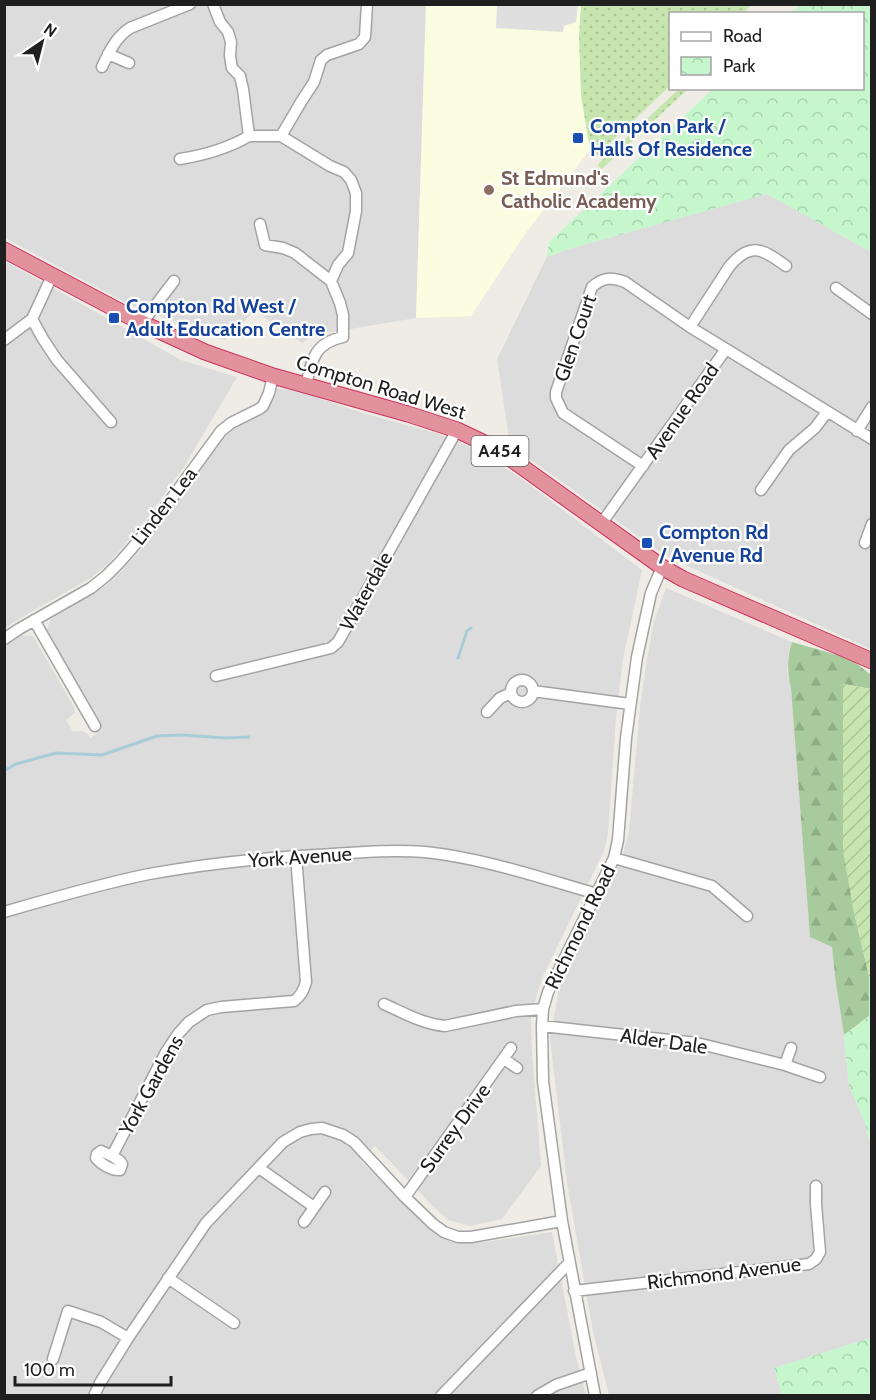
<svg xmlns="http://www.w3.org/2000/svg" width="876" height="1400" viewBox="0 0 876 1400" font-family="Cabin,sans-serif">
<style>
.residential{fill:#dcdcdc}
.education{fill:#fbfde0}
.grass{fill:url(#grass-dots)}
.forest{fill:url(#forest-firs)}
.park{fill:url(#park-crowns)}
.garden{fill:url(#garden-furrows)}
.parking{fill:#dfdfdf}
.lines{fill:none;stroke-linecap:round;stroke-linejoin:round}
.stream{stroke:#a9ccd9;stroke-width:3}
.minor-casing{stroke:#a3a3a3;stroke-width:13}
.highway-casing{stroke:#cf305e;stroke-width:17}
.minor{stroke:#fff;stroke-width:10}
.highway{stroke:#e1929c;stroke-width:15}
.transit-dot{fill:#1a4fb4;stroke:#fff;stroke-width:2}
.education-dot{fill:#8d6e63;stroke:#fff;stroke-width:2}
.labels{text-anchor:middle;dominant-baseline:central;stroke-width:4.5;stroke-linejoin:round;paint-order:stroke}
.shield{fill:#fff;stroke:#626262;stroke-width:1.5}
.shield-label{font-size:18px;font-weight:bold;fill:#1f1f1f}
.transit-label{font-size:20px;font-weight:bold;fill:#164399;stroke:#fff;text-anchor:start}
.education-label{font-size:20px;font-weight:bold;fill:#785e54;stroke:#fff;text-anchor:start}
.street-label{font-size:20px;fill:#1f1f1f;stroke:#fff}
</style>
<defs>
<pattern id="grass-dots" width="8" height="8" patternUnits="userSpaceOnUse" patternTransform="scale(1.5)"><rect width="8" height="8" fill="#c6e5af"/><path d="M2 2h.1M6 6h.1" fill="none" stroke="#aac496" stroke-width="1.8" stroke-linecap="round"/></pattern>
<pattern id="forest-firs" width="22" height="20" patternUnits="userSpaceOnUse" patternTransform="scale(1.5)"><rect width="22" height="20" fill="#a8cb9d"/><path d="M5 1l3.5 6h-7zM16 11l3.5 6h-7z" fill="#90ae87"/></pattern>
<pattern id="park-crowns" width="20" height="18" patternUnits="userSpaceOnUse" patternTransform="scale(1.5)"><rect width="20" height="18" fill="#c5f6cc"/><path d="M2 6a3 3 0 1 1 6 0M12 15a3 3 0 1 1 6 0" fill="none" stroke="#a9d2af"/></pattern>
<pattern id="garden-furrows" width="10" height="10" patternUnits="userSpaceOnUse" patternTransform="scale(1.5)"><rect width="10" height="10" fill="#c6e5af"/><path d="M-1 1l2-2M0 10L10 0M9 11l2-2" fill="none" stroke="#aac496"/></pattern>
</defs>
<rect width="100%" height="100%" fill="#efece5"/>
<path class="residential" d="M4,5H426L416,318L314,335L302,343L255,311L224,340L128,304L5,238Z
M767,194L871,252V649L681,563L659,551L510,445L497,359L547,257L572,248Z
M5,261L181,360L237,377L184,467L147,518L110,562L91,578L36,609L5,628Z
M277,388L300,392L363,413L439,434L484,453L526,482L642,570L623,659L616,717L608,833L604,851L542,978L531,1015L532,1053L541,1166L502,1219L470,1226L448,1220L435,1208L375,1146L360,1160L429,1228L447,1238L463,1243L485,1242L552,1232L576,1357L586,1395H5L4,647L21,635L33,636L74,707L75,713L66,720L73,732L82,731L88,734L90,738L102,730L46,631L51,619L105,586L120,572L149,541L224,434L270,402Z
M666,588L792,642L789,652L787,671L791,687L810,937L832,947L836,984L844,1035L849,1086L865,1123L871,1146V1338L774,1368L782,1395H609L593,1332L567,1182L550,1039L559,988L623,853L629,832L640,707L647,659L654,622Z"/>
<path class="education" d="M426,5H597L592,147L525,234L471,316L416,318Z"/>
<path class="grass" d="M581,5V4L751,5L743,13L670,14V86L594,158L591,156L581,95L579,37Z
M679,89H688L602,169L599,167L598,164Z"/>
<path class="forest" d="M792,642L851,659L871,675V689L844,684L853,908L869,976V1016L844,1035L836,984L832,947L810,937L791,688C787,672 787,658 792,642Z"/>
<path class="park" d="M802,4L871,5V252L767,194L572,248L547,257L549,242L713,89L862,88V14L792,13Z
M869,976H871V1146L865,1123L849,1086L844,1035L869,1016Z
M871,1338V1395H782L774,1368Z"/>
<path class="garden" d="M843,684L871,689L872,976H869L853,908L843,851Z"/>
<path class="parking" d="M497,5H578L576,22L564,26L563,32L496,28Z"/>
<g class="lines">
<path class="stream" d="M458,658L467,631L471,628
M4,771L16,764L56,753L102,755L157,736L182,735L226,738L249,737"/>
<defs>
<path id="minor" d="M213,4L220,22L228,32L231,42L230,55L231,63L232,68L240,76L243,89L249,136H281L330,166L344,172L351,180L356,193V211L348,253L338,265L331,281L340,303L343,315V337C314,343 312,360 306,385
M108,54L129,63
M102,67C109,52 116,37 130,28L190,4
M281,136L301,102L314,82L321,60L327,55L359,44L365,37L367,4
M180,159C205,155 227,149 249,136
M260,224L265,245L283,248L295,253L331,281
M836,288L872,314
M32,319L43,339L57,360L111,422
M142,323L174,281
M690,327L729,267C750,241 763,249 786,266
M4,340L32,319L52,276
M857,431L872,407
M643,466L563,413L556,398V392L592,287C603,277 612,277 625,282L690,327L726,349
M761,490L789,450L815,428L827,412
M601,524L726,349L872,439
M865,543L872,524
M34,620L95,726
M4,639L19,629L91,588L106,576L120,562L153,524L221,431L231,423L259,409L263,406L269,393L273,376
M216,676L331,648L338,642L457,430
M511 691a11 11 0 1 1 22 0a11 11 0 1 1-22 0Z
M533,691L630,704
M487,712L500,698L511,693
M614,858L712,886L747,916
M4,912C52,898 100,884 149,874C204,864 260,858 316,855C352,853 389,849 425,852C483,858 541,878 597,894
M384,1004C404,1013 423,1024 445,1026L516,1011L543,1009
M542,1026L697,1043L785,1065L820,1077
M504,1059L517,1068
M785,1065L791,1048
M112,1156L101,1151L97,1154L96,1158C101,1164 112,1171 120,1170L122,1164L120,1161L112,1156L166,1052L178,1034L189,1022L207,1010L221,1007L294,1001C301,996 304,990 306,982L296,856
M259,1168L314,1207
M405,1197L511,1048
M304,1222L325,1192
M168,1278L234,1323
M574,1291L809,1264L816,1259L820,1252L816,1204V1186
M53,1359L68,1311L101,1322L128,1338
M94,1396L100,1383L128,1338L206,1223L283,1142L300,1132L311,1129L322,1128L343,1135L354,1142L405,1197L433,1224L444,1232L458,1237H471L562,1221
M441,1396L569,1263
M537,1396L556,1385L591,1373
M595,1396L562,1221L543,1081L542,1026L543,1009L548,992L614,858L618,840L626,738L637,657L651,593L662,567"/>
<path id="highway" d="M4,250L142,323L205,352L273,376L408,414L457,430L497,449L662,567L683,579L872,661"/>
</defs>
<use href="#minor" class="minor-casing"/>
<use href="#highway" class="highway-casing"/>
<use href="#minor" class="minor"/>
<use href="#highway" class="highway"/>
</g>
<g class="transit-dot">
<rect x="572" y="132" width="12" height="12" rx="3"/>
<rect x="108" y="312" width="12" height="12" rx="3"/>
<rect x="641" y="537" width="12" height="12" rx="3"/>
</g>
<circle class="education-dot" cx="489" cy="190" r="6"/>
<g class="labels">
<rect class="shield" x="471.5" y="436" width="57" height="30" rx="4.5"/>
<g class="shield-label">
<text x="500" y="451">A454</text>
</g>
<g class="transit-label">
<text x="590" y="126">Compton Park /<tspan x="590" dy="23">Halls Of Residence</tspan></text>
<text x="126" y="306">Compton Rd West /<tspan x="126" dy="23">Adult Education Centre</tspan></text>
<text x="659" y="532">Compton Rd<tspan x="659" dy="23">/ Avenue Rd</tspan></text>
</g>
<g class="education-label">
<text x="501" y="178">St Edmund's<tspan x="501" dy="23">Catholic Academy</tspan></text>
</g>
<g class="street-label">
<text transform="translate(575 338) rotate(-71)">Glen Court</text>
<text transform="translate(381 387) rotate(17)">Compton Road West</text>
<text transform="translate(682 411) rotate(-55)">Avenue Road</text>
<text transform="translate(164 506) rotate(-52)">Linden Lea</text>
<text transform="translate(366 591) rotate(-61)">Waterdale</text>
<text transform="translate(300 857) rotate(-4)">York Avenue</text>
<text transform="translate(580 927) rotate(-64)">Richmond Road</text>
<text transform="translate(664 1041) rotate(8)">Alder Dale</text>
<text transform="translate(151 1085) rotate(-61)">York Gardens</text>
<text transform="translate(455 1128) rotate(-54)">Surrey Drive</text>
<text transform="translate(724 1273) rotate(-7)">Richmond Avenue</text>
</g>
</g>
<rect width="876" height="1400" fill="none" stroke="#1f1f1f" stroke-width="12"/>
<rect x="669" y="12" width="195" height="78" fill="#ffffff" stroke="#a5a5a5" stroke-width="1.5"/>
<rect x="681" y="32" width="30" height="9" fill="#ffffff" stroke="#a5a5a5" stroke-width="1.5"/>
<text x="723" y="42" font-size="18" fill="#1f1f1f">Road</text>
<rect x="681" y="57" width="30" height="18" fill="url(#park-crowns)" stroke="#a5a5a5" stroke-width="1.5"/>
<text x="723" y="72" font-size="18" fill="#1f1f1f">Park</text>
<g transform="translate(42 42) rotate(35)" stroke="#ffffff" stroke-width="4.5" paint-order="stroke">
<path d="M0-4.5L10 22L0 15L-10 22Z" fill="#1f1f1f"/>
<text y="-9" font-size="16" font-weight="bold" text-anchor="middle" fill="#1f1f1f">N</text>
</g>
<path d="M15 1376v9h156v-9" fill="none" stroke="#1f1f1f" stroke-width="3"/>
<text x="24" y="1376" font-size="18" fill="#1f1f1f" stroke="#ffffff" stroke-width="4.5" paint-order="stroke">100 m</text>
</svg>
